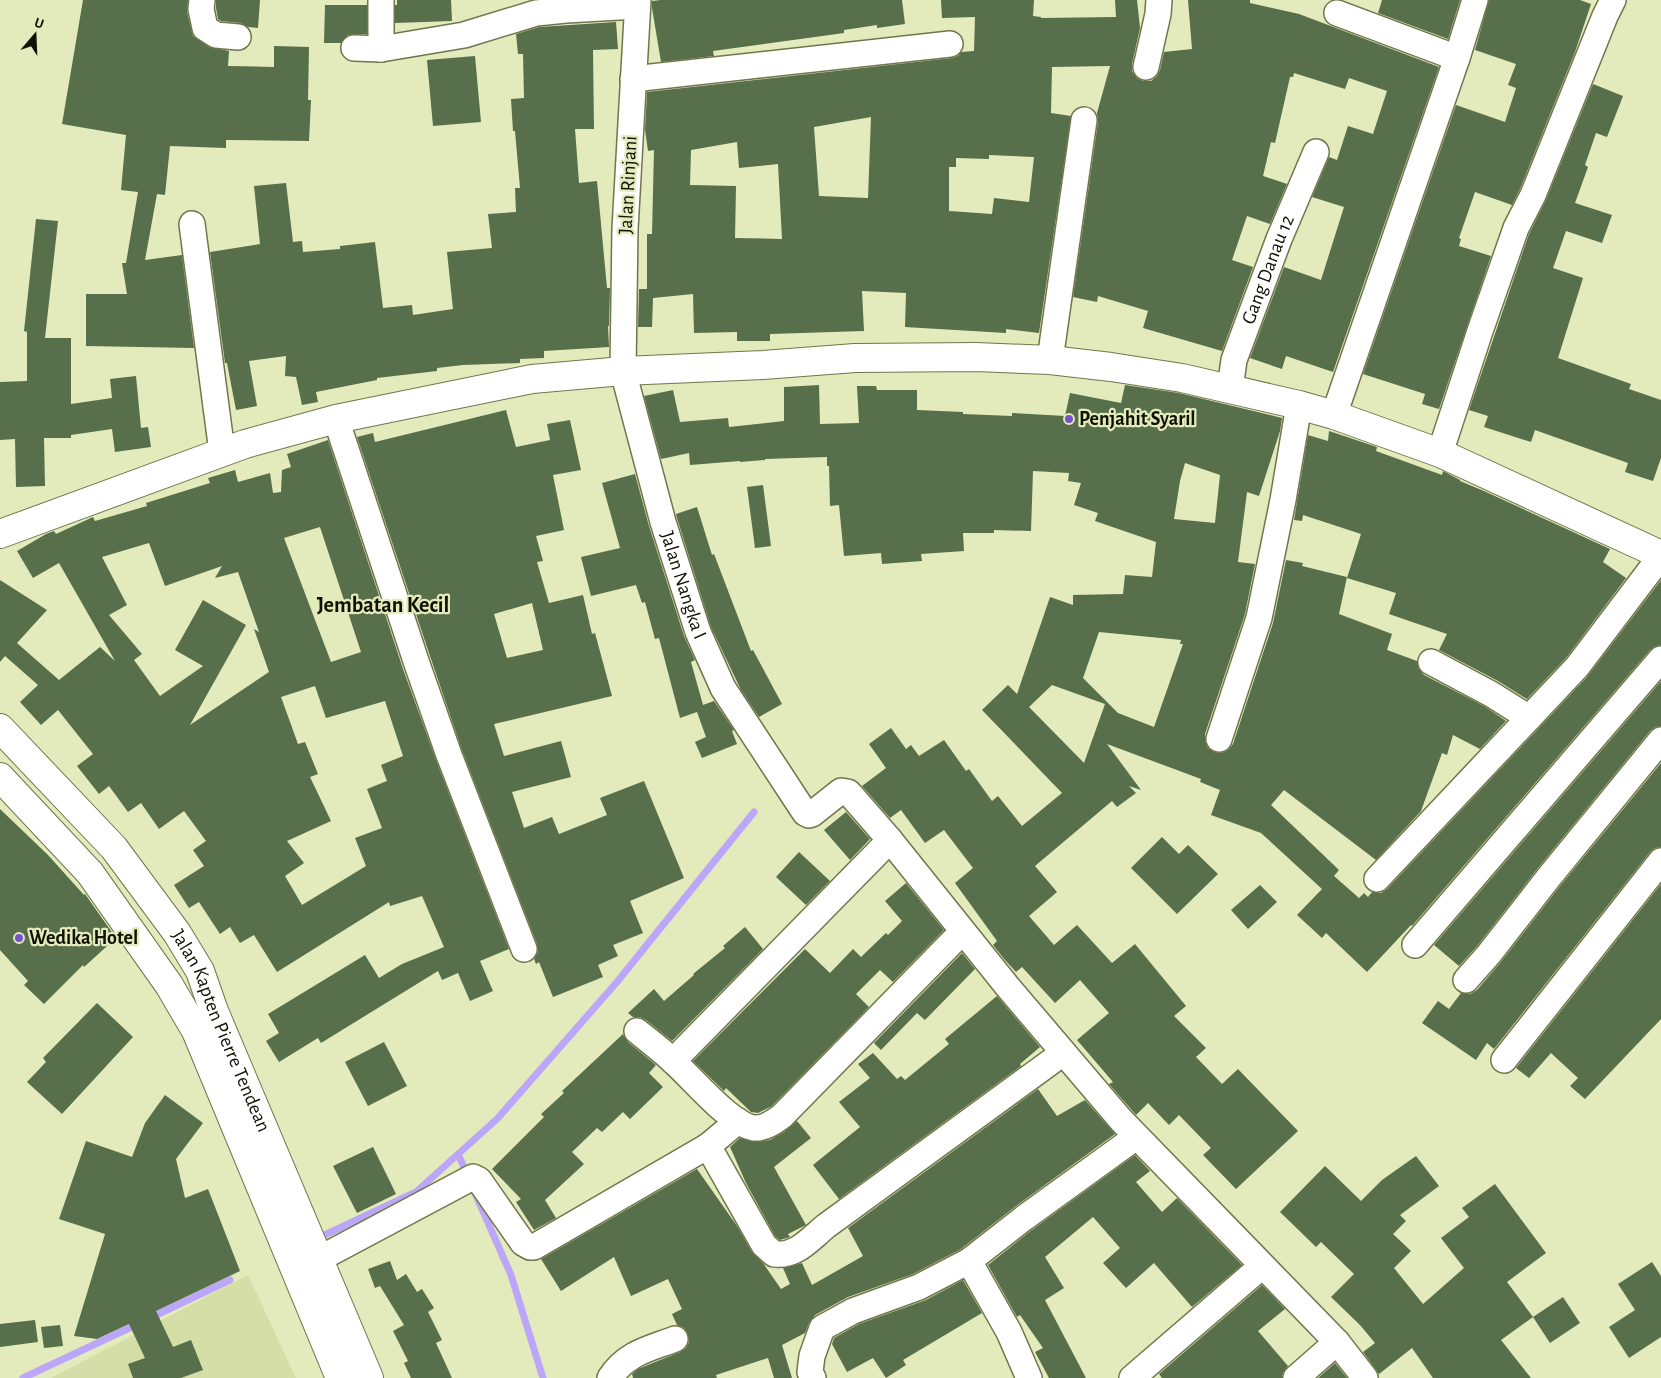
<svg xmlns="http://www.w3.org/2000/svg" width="1661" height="1378" viewBox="0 0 1661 1378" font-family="'Alegreya Sans',sans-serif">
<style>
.built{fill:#d6dea7}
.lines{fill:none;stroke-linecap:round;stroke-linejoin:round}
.stream{stroke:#bba6fa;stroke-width:7}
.building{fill:#576f4a;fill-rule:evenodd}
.minor-casing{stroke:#70764b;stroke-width:28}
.tertiary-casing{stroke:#70764b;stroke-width:30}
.primary-casing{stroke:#70764b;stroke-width:30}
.minor{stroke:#fff;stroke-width:25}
.tertiary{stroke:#fff;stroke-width:28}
.primary{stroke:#fff;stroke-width:28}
.poi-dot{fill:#7a51ca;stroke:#e3eabb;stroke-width:2}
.labels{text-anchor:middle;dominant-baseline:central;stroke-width:4.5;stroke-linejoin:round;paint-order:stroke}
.street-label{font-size:20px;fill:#101203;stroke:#e3eabb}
.poi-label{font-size:20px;font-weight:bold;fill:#101203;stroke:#e3eabb;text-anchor:start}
.quarter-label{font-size:22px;font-weight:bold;fill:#101203;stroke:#e3eabb}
</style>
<rect width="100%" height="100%" fill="#e3eabb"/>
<path class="built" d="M248,1275L296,1378H51Z"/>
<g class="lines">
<path class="stream" d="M458,1154L467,1174
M475,1193L511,1275L543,1378
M316,1239L416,1192L497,1119L617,982L754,812
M150,1318L230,1280
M23,1378L138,1324"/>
</g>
<path class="building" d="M83,0H188L187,12L193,36L209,47L229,51L228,66L274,67V46L309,47L308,100H311L309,141L226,140V148L170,146L165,195L157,194L145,260L182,255L194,348L86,346V294H127L122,263H126L138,192L121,190L126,135L62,124Z
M216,0H260L258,28L248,27L240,23L221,21L218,19L216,8Z
M397,0H451L452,21L395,23V5H397Z
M661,0H902L905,24L877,28V25L844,30V33L713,51L714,56L661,62L652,8V1Z
M941,0H1034L1033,16L1041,17V18L1116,17L1115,0H1137L1140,28L1132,64V71L1137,78L1143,81H1151L1157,76L1160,70L1164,52L1192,49L1188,0H1250V3L1299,14L1439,67L1333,372L1286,356L1282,369L1250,358L1284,267L1321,280L1344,207L1312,197L1329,157L1337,160L1348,126L1373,134L1387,91L1349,78L1345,89L1294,73L1293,77H1290L1275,143L1271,142L1263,176L1287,184L1270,224L1247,216L1232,260L1253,267L1222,351L1143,328L1148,311L1098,296L1097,302L1073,297L1098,122L1097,113L1110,66L1052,67L1051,113L1071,116L1039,333L1006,329V333L905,327L906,293L862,291L864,331L770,334V341H737V332L694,333L693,294L653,298L652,327H638L639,289H647V234H652L654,150L648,151L645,130L647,92L952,58L958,56L961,52L974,51L975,17L942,18ZM871,117L868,198L819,196L814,127ZM737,142L739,168L778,164L782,239L735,238L736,186L690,185L691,150ZM989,155L1034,157L1029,202L994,198L992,214L949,211V167H956V158L989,159Z
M1382,0H1460L1448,39L1378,13Z
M1489,0H1580L1591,4L1575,52L1520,189L1512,205L1475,192L1459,238L1461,239L1459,246L1491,256L1439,409L1422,404L1425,394L1363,374L1456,105L1505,122L1516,88L1508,85L1516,64L1475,50Z
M325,5H367V34L348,35L341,43H324Z
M616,22L618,49L593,50L594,129H575L579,183L597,181L607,288H610L609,326H608L609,347L544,351V358L520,359V363L463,365L437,368V371L377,378V380L316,392L318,402L302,405L296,377L285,376L286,356L249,361L257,406L236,410L227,363H225L210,252L260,244L254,186L286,183L293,242L302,241L303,252L340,249V246L375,242L383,308L412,305L413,315L453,309L447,252L492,248L488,214L516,212L515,188H520L515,131H513L511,99L524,98L523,54H518L516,34L539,27Z
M475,56L481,122L433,126L427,60Z
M1593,84L1623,96L1607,137L1596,133L1585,165L1588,167L1575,203L1612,215L1602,243L1566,231L1553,268L1583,278L1558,358L1631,384L1629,389L1661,400V458L1653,481L1625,472L1628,463L1535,430L1531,442L1484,427L1488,416L1469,410L1529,234L1546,200Z
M36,219L58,221L45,338H71V404L112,398L110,379L136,376L141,428L148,427L151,447L115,452L112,429L71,435V438H44L45,486L16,487L15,439L0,440V382L27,381V332L24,331Z
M819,385L820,424L859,423L857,386H876L877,390H917V410L963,412V414L1012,416V413L1065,416L1070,393L1121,403L1125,385L1179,393L1282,418L1280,431L1259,496L1247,492L1238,562L1255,564L1245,614L1205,734V741L1208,748L1214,752L1221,753L1228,750L1233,744L1273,623L1286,560L1303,563L1302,566L1347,577L1339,614L1392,634L1387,650L1417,661L1419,669L1424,675L1484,706L1506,721L1480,749L1453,735L1447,755L1442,753L1421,811L1376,860L1284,790L1271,805L1339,870L1334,876L1359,898L1364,893L1368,897L1372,892L1381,893L1387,889L1587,677L1661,580V645L1656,646L1650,650L1412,926L1411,925L1367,972L1326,933L1322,938L1297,915L1322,889L1261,833L1211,815L1220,790L1200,782L1201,779L1107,744L1141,790L1129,786L1136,793L1117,807L1112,801L1035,866L1057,892L1029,916L1054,945L1077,925L1112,963L1135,944L1186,1006L1174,1016L1206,1048L1196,1057L1222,1084L1238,1069L1298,1131L1236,1189L1203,1155L1211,1148L1179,1115L1169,1125L1148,1103L1136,1115L1109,1084L1113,1082L1077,1040L1109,1013L1080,980L1055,1003L1022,967L1016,972L1005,960L993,945L997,941L955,883L973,868L944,830L925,843L901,810L890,818L862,786L886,768L869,744L891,728L906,749L911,745L919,756L944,740L966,771L969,769L992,801L998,796L1022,826L1062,793L982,710L1008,685L1017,694L1050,597L1073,605V595L1123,594L1125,575L1152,577L1156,542L1095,521L1098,513L1074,505L1081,483L1068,481L1069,473L1033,471L1031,531L994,530V533H963L964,551L921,554L922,561L882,564L881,553L844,556L839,505L830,506L829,466H827V457L765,459V460L740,462V461L690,465L689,453L661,459L644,396L673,390L680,422L728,418L729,427L784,421V387ZM1185,463L1220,475L1215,523L1174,519L1180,481ZM1099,632L1181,640L1180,644H1183L1154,727L1118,713L1083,678ZM1052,685L1105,704L1084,763L1029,707Z
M506,410L516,447L550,440L547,424L570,420L581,470L553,475L564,530L536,536L543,561L537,562L549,603L583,595L592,634L595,633L612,696L494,724L504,756L561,741L571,777L512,792L524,828L552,817L559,834L607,815L600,798L644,781L684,878L630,901L643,933L613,945L618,956L598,965L603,977L553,997L539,962L536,964L534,959L538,952L537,944L462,750L431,659L357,437L373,433L375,442ZM532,603L543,650L507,658L494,614Z
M1329,431L1377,447L1376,451L1442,475L1443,471L1460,480V481L1484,491L1610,549L1603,562L1626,578L1566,658L1527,699L1498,681L1439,650L1447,634L1389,614L1396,593L1347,578L1361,534L1303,515L1302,521L1294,520L1308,435L1328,441Z
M328,440L403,669L436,760L509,949L480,961L493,991L470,1001L458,973L442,980L438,971L321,1043L318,1038L279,1062L266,1041L279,1033L268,1014L365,955L379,978L402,964L444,947L422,896L390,906L389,902L277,972L254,935L240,943L230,927L220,934L199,902L189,908L174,885L204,866L193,850L206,841L184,811L159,829L141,803L128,812L109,786L99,794L77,766L93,754L58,710L41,725L20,702L38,685L5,656L0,662V580L47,610L17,643L59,680L100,647L115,661L59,563L33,578L17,551L46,534L54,531L56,534L93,517L95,521L147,506L146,503L210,483L208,478L235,470L238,482L270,473L273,493L281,492L282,470L291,467L287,454ZM320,527L361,652L331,662L284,538ZM149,543L165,586L222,566L215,578L238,572L259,632L254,629L269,672L190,725L246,625L203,600L175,650L203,666L160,696L134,660L142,654L109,615L127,605L102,557ZM315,686L326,718L385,701L403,756L381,765L387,781L367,789L382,828L355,838L366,866L302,905L285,876L304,863L287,841L331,821L310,777L318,774L305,742L298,744L281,697Z
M635,474L649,526L684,636L695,660L691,662L703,705L714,701L734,730L732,731L737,744L702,758L695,742L706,737L697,712L680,718L659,638L655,639L645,602L642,603L636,585L591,596L581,557L620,548L602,483Z
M763,485L771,546L755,548L747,487Z
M697,507L712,555L714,554L751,651L753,650L782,704L759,717L741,690L711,627L677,518L676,514Z
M1661,681V726L1655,727L1650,731L1538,868L1478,945L1459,966L1434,945Z
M1661,763V847L1655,848L1650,852L1494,1049L1487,1043L1476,1060L1422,1023L1438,1001L1449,1009L1461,993L1470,994L1477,990L1500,963L1560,886Z
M0,809L48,855L84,895L85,894L116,938L84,967L83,965L44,1004L24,985L28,981L0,950Z
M846,812L870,839L850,860L824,830Z
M1162,837L1179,854L1188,845L1218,874L1177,914L1131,868Z
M799,852L830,881L806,905L776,877Z
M906,883L944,930L893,982L880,970L856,994L869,1007L772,1106L758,1113L751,1112L726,1088L724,1091L693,1061L805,949L830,973L853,949L861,957L886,933L888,935L902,921L885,901Z
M1661,884V1019L1585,1099L1570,1086L1578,1078L1551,1053L1529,1078L1516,1068Z
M1260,885L1277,902L1248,929L1231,910Z
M745,927L763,949L672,1041L646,1020L640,1017H633L628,1013L654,989L664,1001L694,975L693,974L725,948L723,946Z
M962,953L975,969L925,1020L917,1013L881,1050L874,1043Z
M997,996L1040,1047L1020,1064L1021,1066L839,1199L813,1165L860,1127L839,1102L870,1078L858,1064L873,1053L897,1079L901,1076L905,1080L949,1044L945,1039Z
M97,1003L133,1037L62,1114L27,1082L46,1062L43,1058Z
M623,1034L628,1042L656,1065L649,1073L663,1087L630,1119L623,1112L602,1132L597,1128L572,1152L584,1164L545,1200L556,1218L534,1230L516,1202L521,1199L492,1169L544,1117L541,1114L564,1093L562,1091Z
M384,1042L407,1086L368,1106L345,1062Z
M1038,1089L1057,1116L1085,1100L1115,1134L1016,1206L961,1249L913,1274L848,1297L815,1315L809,1323L805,1333L782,1345L792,1378H774L768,1358L716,1375L717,1378H633L632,1374L638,1369L680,1352L686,1348L689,1342L688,1334L684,1328L677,1325L672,1314L682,1309L668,1279L631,1296L614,1257L561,1291L541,1259L697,1169L737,1226L752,1252L763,1263L781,1289L790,1284L783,1268L802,1263L812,1285L863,1256L848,1228Z
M165,1095L203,1123L176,1159L185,1198L208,1189L240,1271L156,1311L173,1347L191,1340L203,1370L181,1378H133L128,1364L145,1358L129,1324L97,1339L74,1336L105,1234L59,1219L86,1141L132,1157L145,1123Z
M797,1121L811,1138L774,1167L806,1225L788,1234L790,1237L780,1240L775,1236L746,1183L730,1147L740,1138L754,1142L770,1140L784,1132Z
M373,1147L396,1194L357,1213L333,1166Z
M1135,1155L1150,1171L1136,1182L1162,1212L1177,1198L1242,1265L1192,1307L1154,1263L1126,1288L1103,1263L1120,1248L1093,1217L1045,1257L1064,1288L1045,1300L1086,1378H1049L1035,1352L1043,1348L1020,1315L1017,1317L988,1265L1033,1229Z
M1416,1156L1439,1186L1400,1215L1406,1221L1393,1234L1411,1251L1394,1268L1423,1304L1464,1268L1441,1238L1469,1217L1462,1208L1495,1184L1546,1253L1507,1282L1533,1317L1501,1340L1531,1378H1433L1412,1348L1379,1374L1363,1352L1375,1343L1360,1325L1331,1297L1354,1274L1321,1242L1316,1247L1280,1212L1325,1166L1361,1201L1382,1180Z
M390,1261L397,1280L406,1274L417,1292L422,1289L434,1308L428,1312L442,1340L436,1343L452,1378H411L404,1363L408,1361L393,1331L404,1325L380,1286L375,1288L368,1269Z
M1652,1262L1661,1276V1337L1629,1358L1609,1327L1635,1310L1618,1284Z
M963,1280L982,1313L903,1360L906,1365L886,1378L873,1358L847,1372L832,1344L834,1338L859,1324L926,1300Z
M1262,1285L1285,1309L1258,1331L1288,1366L1283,1373L1282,1378H1162L1159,1374Z
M1563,1297L1580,1323L1550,1343L1533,1317Z
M35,1320L38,1342L0,1347V1324Z
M60,1325L63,1346L44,1348L41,1327Z
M1335,1363L1347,1378H1318Z"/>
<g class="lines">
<defs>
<g id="minor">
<path d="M202,0L201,9L205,28L216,35L238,37"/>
<path d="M381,0V49"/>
<path id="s1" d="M638,0L625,229L623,371L663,522L698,632L723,688L805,813L809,815L812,814L841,791L848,792L850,794L890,840L1007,986L1121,1120L1337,1342L1365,1378"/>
<path d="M1337,13L1457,58"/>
<path d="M354,48L381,49L464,35L536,13L566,10L637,6"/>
<path d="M1146,67L1158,14L1159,0"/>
<path d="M633,79L950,44"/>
<path d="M192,224L222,452"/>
<path d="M1050,360L1084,120"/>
<path id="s2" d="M1230,389L1234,360L1279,239L1316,152"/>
<path d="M1334,415L1457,58L1475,0"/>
<path d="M336,419L417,664L449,755L524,949"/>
<path d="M1440,453L1480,331L1516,228L1533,195L1605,16L1613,0"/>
<path d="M1431,662L1491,694L1529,718"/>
<path d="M1219,739L1259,618L1283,500L1299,405"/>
<path d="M1377,879L1577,667L1661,556"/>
<path d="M1415,945L1661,659"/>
<path d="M1466,980L1489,954L1549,877L1661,740"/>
<path d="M637,1031C649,1041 663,1051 675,1063C693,1079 731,1125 754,1128C764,1129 774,1122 782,1116L962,932"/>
<path d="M1504,1060L1661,861"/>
<path d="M673,1061L890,840"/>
<path d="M708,1146L764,1245L774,1254C796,1257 810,1239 826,1226L1063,1053"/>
<path d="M319,1259L473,1177L479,1180L523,1243L530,1247H534L708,1146L738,1121"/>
<path d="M969,1261L1009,1332L1029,1378"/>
<path d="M610,1378C626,1353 649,1349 675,1339"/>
<path d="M813,1378L810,1372L812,1356L822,1328L853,1311L919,1287L969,1261L1024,1218L1136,1137"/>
<path d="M1132,1378L1262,1266"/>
<path d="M1296,1378L1337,1342"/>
</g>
<path id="tertiary" d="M0,534L245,444L336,419L532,379L623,371L763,365L855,358L976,357L1050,360L1111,367L1182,378L1299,405L1334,415L1440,453L1661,555"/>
<g id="primary">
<path id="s3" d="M0,728L114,848L177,933L200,971L214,1011L369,1378"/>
<path d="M0,777L90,873L169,985L196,1031L340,1378"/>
</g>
</defs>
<use href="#minor" class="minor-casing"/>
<use href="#tertiary" class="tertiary-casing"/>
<use href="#primary" class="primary-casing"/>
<use href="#minor" class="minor"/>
<use href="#tertiary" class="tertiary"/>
<use href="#primary" class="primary"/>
</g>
<g class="poi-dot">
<circle cx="1069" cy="419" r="5"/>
<circle cx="19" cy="938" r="5"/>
</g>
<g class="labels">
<g class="street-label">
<text transform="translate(628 185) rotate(-87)">Jalan Rinjani</text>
<text stroke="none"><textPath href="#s2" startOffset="126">Gang Danau 12</textPath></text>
<text stroke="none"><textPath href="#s1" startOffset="594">Jalan Nangka I</textPath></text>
<text stroke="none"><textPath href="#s3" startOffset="379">Jalan Kapten Pierre Tendean</textPath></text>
</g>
<g class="poi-label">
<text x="1079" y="419">Penjahit Syaril</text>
<text x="29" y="938">Wedika Hotel</text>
</g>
<g class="quarter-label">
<text x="383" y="605">Jembatan Kecil</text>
</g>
</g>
<g transform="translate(35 35) rotate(19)" stroke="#e3eabb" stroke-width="4" paint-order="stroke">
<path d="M0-4L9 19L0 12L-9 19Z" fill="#101203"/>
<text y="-8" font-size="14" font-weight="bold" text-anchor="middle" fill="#101203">U</text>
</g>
</svg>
